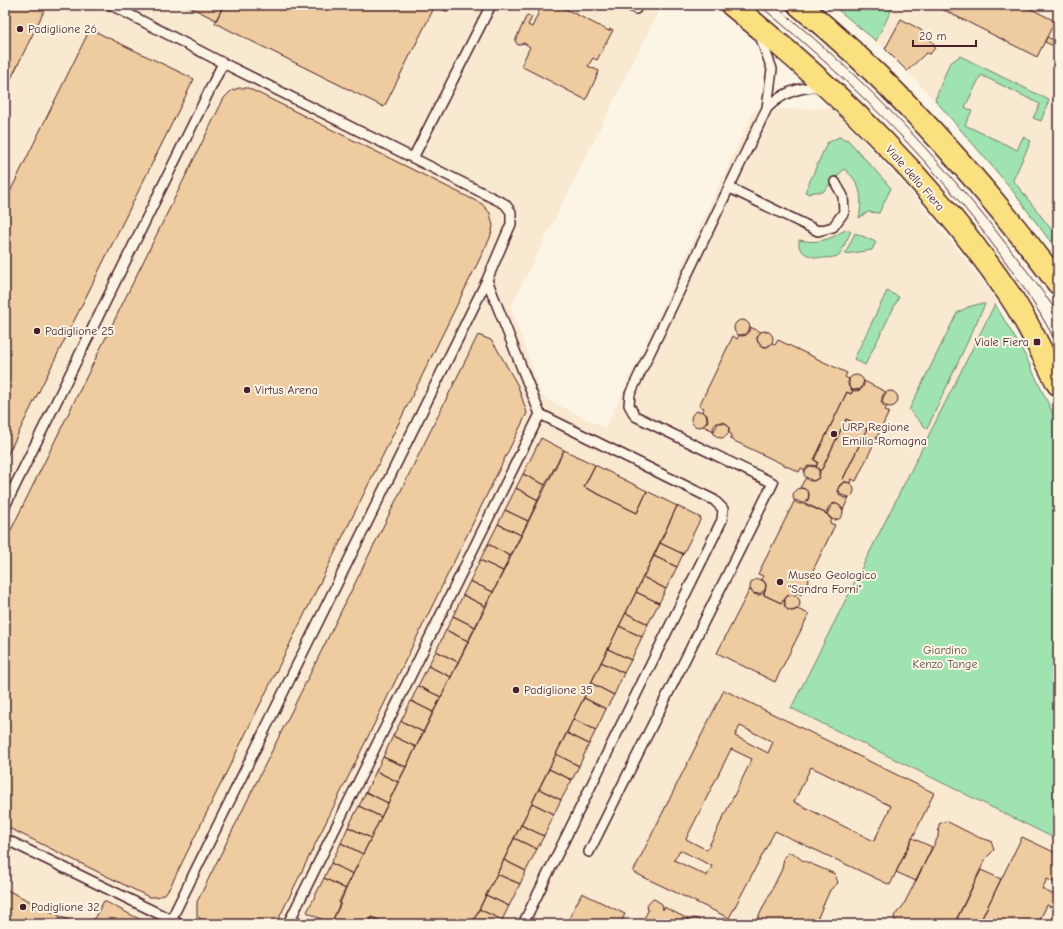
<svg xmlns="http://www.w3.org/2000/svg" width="1063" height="929" viewBox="0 0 1063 929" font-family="'Comic Neue',sans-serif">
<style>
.built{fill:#f8e9d0}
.green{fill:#9ee3b0;stroke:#74816e}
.building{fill:#eecc9f;stroke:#4a1f2b;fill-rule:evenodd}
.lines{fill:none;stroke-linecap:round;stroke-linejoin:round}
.lane-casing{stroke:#4a1f2b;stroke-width:12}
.primary-casing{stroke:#4a1f2b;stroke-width:25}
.lane{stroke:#fcf5e5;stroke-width:9}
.primary{stroke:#fbe080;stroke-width:22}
.tram{stroke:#4a1f2b;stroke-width:1}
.poi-dot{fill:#4a1f2b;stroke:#fcf5e5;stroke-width:1.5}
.labels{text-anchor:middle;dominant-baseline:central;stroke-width:4;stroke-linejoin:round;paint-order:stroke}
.poi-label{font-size:12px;fill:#4a1f2b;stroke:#fcf5e5;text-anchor:start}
.street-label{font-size:12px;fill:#4a1f2b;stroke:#fcf5e5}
.park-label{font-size:12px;fill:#5f504c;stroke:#fcf5e5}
</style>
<rect width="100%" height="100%" fill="#fcf5e5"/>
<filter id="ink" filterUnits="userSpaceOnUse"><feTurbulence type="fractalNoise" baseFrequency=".025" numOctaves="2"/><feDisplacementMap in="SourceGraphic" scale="8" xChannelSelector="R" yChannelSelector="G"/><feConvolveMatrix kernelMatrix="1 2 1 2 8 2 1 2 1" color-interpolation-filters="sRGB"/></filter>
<g filter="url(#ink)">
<path class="built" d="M5,5H659L661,6L511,307L542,397L606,428L754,110L831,108L911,192L968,263L997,302L791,708L1058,840V924H5Z
M832,5H1058V252L1009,186L935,100L885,49Z"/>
<path class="green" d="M832,5H894L876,41Z
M960,56L1049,100L1041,121L1033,118L1040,104L981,75L965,107L972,111L965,125L1017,150L1023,137L1031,141L1013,180L1051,229L1058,232V252L1009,186L935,100L949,64Z
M839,137L848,140L891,188L879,213L868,212L859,218C863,197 861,182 844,169L823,192H814L809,194L805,192L827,143Z
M845,230L851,231L839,256C826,259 806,260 799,247V240C818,244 829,240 845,230Z
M855,233L876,242L872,250L845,254Z
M887,291L899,297L865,365L854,359Z
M979,304H985L927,429L909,410L957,313L968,307Z
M995,304L1025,355L1058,424V840L791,708Z"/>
<path class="building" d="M5,5H42L46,7L5,91Z
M186,5H224L216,20Z
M224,5H433L435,6L384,107L215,23Z
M433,5H451L448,12Z
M542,5H558L609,31L610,29L613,30L597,60L593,58L588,66L599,71L586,100L521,66L530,47L524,43L518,45L515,41L527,15L532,17L528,25L532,27Z
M934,5H1023L1055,21L1037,57Z
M901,19L921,30L934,44L935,48L930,54L926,53L907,71L885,49Z
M90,29L194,79L5,460V202Z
M1047,37L1058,42V48L1045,42Z
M239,88H248L482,204L490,213L493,226L490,238L170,887L165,894L157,897H149L5,826V542L224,98L231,91Z
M734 328a8 8 0 1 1 16 0a8 8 0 1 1-16 0Z
M750,327L761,332L758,335L757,339L762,346L767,347L772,343L775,345L778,340L847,373L845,377L849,379V387L853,390L851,394L847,392L814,460L818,462L816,467L810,466L805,470L801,468L799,472L730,439L732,435L729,433V427L726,423H718L714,431L703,426L708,421L707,415L702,412L704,408L699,406L733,336L737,339L739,335L747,334Z
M757 339a8 8 0 1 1 16 0a8 8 0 1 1-16 0Z
M478,335L491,340L496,347L518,386L527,413L276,924H207L197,916V902Z
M848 383a8 8 0 1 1 16 0a8 8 0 1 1-16 0Z
M864,381L886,392L881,402L884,406H887L885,410L889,412L856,481L851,479L850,483L844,482L843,479L867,429L846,419L822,469L819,471L816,467L818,462L814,460L847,392L851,394L853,390L861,389Z
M882 399a8 8 0 1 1 16 0a8 8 0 1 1-16 0Z
M691 419a8 8 0 1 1 16 0a8 8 0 1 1-16 0Z
M846,419L867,429L843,479L844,482L838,488L841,495L849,497L843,510L837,503L832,504L827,514L805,503L808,499L809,493L805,489L800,488L806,477L813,481L819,478V471L822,469Z
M713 430a8 8 0 1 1 16 0a8 8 0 1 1-16 0Z
M541,438L564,450L545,485L523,474Z
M564,450L595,465L584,487L637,513L647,491L677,506L636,592L472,924H386L372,917L368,924H331L341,903L339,902Z
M595,465L647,491L637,513L584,487Z
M804 473a8 8 0 1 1 16 0a8 8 0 1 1-16 0Z
M523,474L545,485L538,500L516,488Z
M838 490a8 8 0 1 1 16 0a8 8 0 1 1-16 0Z
M516,488L538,500L528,521L505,510Z
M793 496a8 8 0 1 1 16 0a8 8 0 1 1-16 0Z
M795,500L827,514L832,519L830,523L835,525L801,595L797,592L795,596L788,595L781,603L764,595L766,584L763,580H761L763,576L758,574Z
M827 512a8 8 0 1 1 16 0a8 8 0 1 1-16 0Z
M677,506L701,518L683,554L660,543Z
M505,510L528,521L521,535L498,524Z
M498,524L521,535L510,556L488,544Z
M660,543L683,554L677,567L654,556Z
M488,544L510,556L503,571L480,560Z
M654,556L677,567L666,589L643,577Z
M480,560L503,571L493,592L470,581Z
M643,577L666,589L659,603L636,592Z
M750 587a8 8 0 1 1 16 0a8 8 0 1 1-16 0Z
M470,581L493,592L485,606L463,595Z
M750,589L753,593L759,594L765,590L764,595L781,603L783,599L785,600V607L787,609L792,611L797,609L809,614L775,682L717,653Z
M636,592L659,603L648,624L626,613Z
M463,595L485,606L475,627L453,616Z
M784 603a8 8 0 1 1 16 0a8 8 0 1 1-16 0Z
M626,613L648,624L642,637L619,626Z
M453,616L475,627L468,641L446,630Z
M619,626L642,637L631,660L608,649Z
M446,630L468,641L458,662L436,651Z
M608,649L631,660L624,673L601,662Z
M436,651L458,662L451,677L428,666Z
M601,662L624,673L614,695L591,683Z
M428,666L451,677L441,697L418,686Z
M591,683L614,695L606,709L584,698Z
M418,686L441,697L433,712L411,701Z
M724,690L934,793L890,885L775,831L729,918L633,872ZM740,726L773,742L768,753L735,736ZM731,749L752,759L707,850L686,839ZM811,767L891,806L874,841L794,802ZM680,850L712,866L707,876L674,860Z
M584,698L606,709L596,730L573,719Z
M411,701L433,712L423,732L401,721Z
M573,719L596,730L589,744L567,733Z
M401,721L423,732L416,747L393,736Z
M567,733L589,744L579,766L556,754Z
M393,736L416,747L406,767L383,757Z
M556,754L579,766L572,780L549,769Z
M383,757L406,767L398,782L376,771Z
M549,769L572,780L561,800L539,789Z
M376,771L398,782L388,803L366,792Z
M539,789L561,800L554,814L532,803Z
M366,792L388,803L381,817L359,806Z
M532,803L554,814L544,836L521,825Z
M359,806L381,817L371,838L348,827Z
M946,821L980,838L991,841L994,850L986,858L954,924H896L894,916L903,906L938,837L939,824Z
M521,825L544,836L537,849L514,838Z
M348,827L371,838L363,854L341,843Z
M1022,837L1058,854V884L1047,879L1042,889L1058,897V910L1047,905L1038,924H979Z
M514,838L537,849L526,871L504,860Z
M912,838L932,847L916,881L896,872Z
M341,843L363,854L353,874L331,863Z
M788,853H793L802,860L835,874L838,883L830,890L815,924H755L782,869L784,857Z
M504,860L526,871L520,884L497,874Z
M331,863L353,874L346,889L324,878Z
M981,870L1001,879L979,924H968L957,919Z
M497,874L520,884L509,906L486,895Z
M324,878L346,889L331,924L307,912Z
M5,889L76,924H5Z
M582,893L625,914L620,924H566Z
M486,895L509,906L502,920L479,909Z
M654,899L662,904L663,910L664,907L688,919L687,923L693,918L698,919L702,924H641L648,911L647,905L651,900Z
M104,901L149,924H91Z
M479,909L502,920L500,924H472Z
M372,917L386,924H368Z"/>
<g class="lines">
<defs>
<path id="lane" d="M111,5L223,63L413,158L491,5
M629,5L636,9
M767,108C782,93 799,86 821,87
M730,188L818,231L833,227L844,212L843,196L835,182
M5,506L223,63
M5,839L180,924
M589,852L773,483L635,416L629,405L630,394L767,108L772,69L760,36
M290,919L301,924
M169,924L487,280L511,224V212L505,204L413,158
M288,924L540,414L487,280
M523,924L722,520L723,509L714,500L540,414"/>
<path id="primary" d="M732,5C837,90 935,184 1011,297C1029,324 1043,355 1058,384
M799,5C897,85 982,182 1058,283"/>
</defs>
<use href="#lane" class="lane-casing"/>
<use href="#primary" class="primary-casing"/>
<use href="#lane" class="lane"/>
<use href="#primary" class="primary"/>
<path class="tram" d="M759,5C838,70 911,140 975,221C1006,261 1035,301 1058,346
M774,5C884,93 976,199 1058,313"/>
</g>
</g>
<g class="poi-dot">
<circle cx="20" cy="29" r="4"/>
<circle cx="37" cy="331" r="4"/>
<rect x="1033" y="338" width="8" height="8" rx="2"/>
<circle cx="247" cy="390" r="4"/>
<circle cx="834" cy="434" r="4"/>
<circle cx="780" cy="582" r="4"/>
<circle cx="516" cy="690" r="4"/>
<circle cx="23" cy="907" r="4"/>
</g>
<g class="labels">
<g class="poi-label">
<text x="28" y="29">Padiglione 26</text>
<text x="45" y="331">Padiglione 25</text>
<text x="1029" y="342" text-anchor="end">Viale Fiera</text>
<text x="255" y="390">Virtus Arena</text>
<text x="842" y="427">URP Regione<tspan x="842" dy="14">Emilia-Romagna</tspan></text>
<text x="788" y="575">Museo Geologico<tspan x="788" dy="14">"Sandra Forni"</tspan></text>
<text x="524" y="690">Padiglione 35</text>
<text x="31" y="907">Padiglione 32</text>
</g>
<g class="street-label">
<text transform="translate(915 178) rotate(49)">Viale della Fiera</text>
</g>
<g class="park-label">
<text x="945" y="650">Giardino<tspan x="945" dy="14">Kenzo Tange</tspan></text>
</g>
</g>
<rect width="1063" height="929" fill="none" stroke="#fcf5e5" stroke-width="20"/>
<rect x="10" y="10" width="1043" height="909" fill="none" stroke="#4a1f2b" stroke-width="1.5" filter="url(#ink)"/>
<path d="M913 40v6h63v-6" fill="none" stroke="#4a1f2b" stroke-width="2"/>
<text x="919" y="40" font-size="12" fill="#4a1f2b" stroke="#fcf5e5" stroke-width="3" paint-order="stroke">20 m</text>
</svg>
